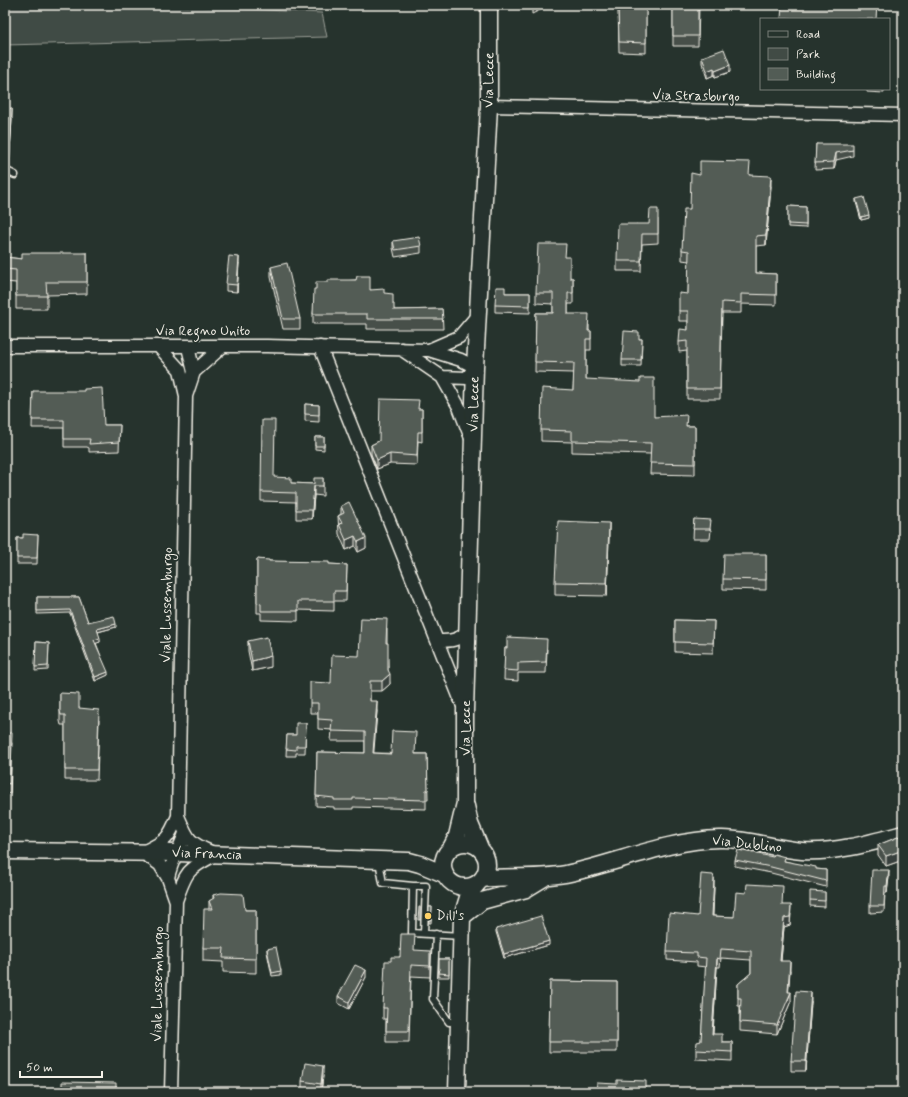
<svg xmlns="http://www.w3.org/2000/svg" width="908" height="1097" viewBox="0 0 908 1097" font-family="Mynerve,sans-serif">
<style>
.green{fill:#414b45;stroke:#9a9e96}
.lines{fill:none;stroke-linecap:round;stroke-linejoin:round}
.lane-casing{stroke:#f4f1e8;stroke-width:9}
.street-casing{stroke:#f4f1e8;stroke-width:15}
.secondary-casing{stroke:#f4f1e8;stroke-width:19}
.lane{stroke:#26332d;stroke-width:6}
.street{stroke:#26332d;stroke-width:12}
.secondary{stroke:#26332d;stroke-width:16}
.wall{fill:#474f49;stroke:#f4f1e8}
.shaded-wall{fill:#39403c;stroke:#f4f1e8}
.building{fill:#525c55;stroke:#f4f1e8}
.poi-dot{fill:#ffd166;stroke:#26332d;stroke-width:1.5}
.labels{text-anchor:middle;dominant-baseline:central;stroke-width:3.5;stroke-linejoin:round;paint-order:stroke}
.street-label{font-size:14px;fill:#f4f1e8;stroke:#26332d}
.poi-label{font-size:14px;fill:#f4f1e8;stroke:#26332d;text-anchor:start}
</style>
<rect width="100%" height="100%" fill="#26332d"/>
<filter id="ink" filterUnits="userSpaceOnUse"><feTurbulence type="fractalNoise" baseFrequency=".025" numOctaves="2"/><feDisplacementMap in="SourceGraphic" scale="8" xChannelSelector="R" yChannelSelector="G"/><feConvolveMatrix kernelMatrix="1 2 1 2 8 2 1 2 1" color-interpolation-filters="sRGB"/></filter>
<g filter="url(#ink)">
<path class="green" d="M5,5H174L322,13L327,37L5,45Z"/>
<g class="lines">
<defs>
<path id="lane" d="M5,170L15,175
M379,861L383,883L413,886L412,933L461,936
M413,886H426L424,933
M436,934L433,999L449,1022H459"/>
<path id="street" d="M489,106L903,115
M5,346H267L429,350L459,337L477,316
M188,347L194,372
M320,347L463,706
M401,349L442,377L459,407L471,438
M429,350L461,360L475,367L467,378L442,377
M186,396L194,372L222,347
M438,641C450,641 458,641 468,631
M178,816C188,839 188,842 211,852
M142,852L160,865L168,878L176,901
M143,852C167,840 168,840 178,816L186,396L180,370L158,346
M168,878C171,861 180,849 185,833
M171,1092L176,901C186,872 187,869 215,855"/>
<path id="secondary" d="M466,806L470,824L480,848
M443 865a22 22 0 1 1 44 0a22 22 0 1 1-44 0Z
M452,846L457,836L465,803V711L475,367L489,106V5
M5,851L177,853L409,861L420,864L444,874
M482,879C511,875 541,880 570,873C620,862 668,840 720,839C747,838 775,849 802,851C836,853 870,843 903,834
M462,917L482,901L526,889L544,878
M457,1092L462,917L469,894L478,883"/>
</defs>
<use href="#lane" class="lane-casing"/>
<use href="#street" class="street-casing"/>
<use href="#secondary" class="secondary-casing"/>
<use href="#lane" class="lane"/>
<use href="#street" class="street"/>
<use href="#secondary" class="secondary"/>
</g>
<path class="wall" d="M618,5H646V53L619,52Z
M673,5H699L698,46H673Z
M702,57L730,72L715,77L714,75L707,78L702,63Z
M867,89H884V93L867,92Z
M5,106L12,119L7,200H5Z
M816,144L853,150V156L836,160L834,169L815,170Z
M700,175H750L771,186L766,245L756,246V273L776,274V305L741,304V313H722L720,399H687V351L679,352V342L688,330V321H679V311L688,294L689,261L682,260V250L690,209Z
M856,199L869,218L861,220L856,202Z
M788,206L806,207V228L788,227Z
M658,219V243L642,244L641,271H617V261L649,224Z
M393,241L421,246V253L395,257L393,248Z
M87,253V294L47,295V309H16V283L5,282V257L22,259Z
M566,257L570,278H573V304H568V314L589,325V331H591V350H586V379L654,417L687,426H695V475L650,474L651,454L572,452V442L541,441V430L573,390L574,373L535,372L536,313H553V304L536,303V293Z
M239,263L237,292L226,291V284Z
M271,267L300,319V329H283L271,277Z
M356,280L370,290L384,293L393,304L394,310L442,309L443,329H367V324H313V314L316,289L328,282Z
M505,293H530V313L495,312V305Z
M639,339H642L641,366H622V360Z
M33,391L104,425H120L119,451L89,452V448L87,447H64V428H32Z
M305,404L319,405V422L305,421Z
M419,409H422V442L418,441L417,465L390,464L377,469L371,454V445L379,441Z
M315,437H324V450L315,449Z
M274,477L291,483L314,484L323,478V496L314,495L312,519H296V502L261,501V492Z
M341,506L366,548L358,552L355,546L346,550L339,534L338,516L341,514Z
M694,519L711,530L710,539H693Z
M38,535L37,564H17V538H23Z
M609,537L607,596L555,595V582Z
M766,554V590L723,589V579Z
M257,559L269,561L347,565L346,601H334V611L298,610V621L261,620V613H257Z
M37,597H79L88,622L116,627L98,632L100,642L96,643L108,675L95,681L70,613L37,614Z
M675,620L714,621L713,653L675,652Z
M387,629V643L388,670L390,684L382,691H370V701L377,711L373,753L427,754L428,800H426V809L353,807V809H334V807L316,806L317,752L365,753V741H331L332,730L318,729V713H310V703Z
M248,641L271,667L252,671L248,651Z
M36,642L49,643L48,670L35,671Z
M505,648L547,649L546,673H518V681L504,680Z
M60,693L79,708L99,720L97,780H65V725H61L60,721Z
M306,723L305,753H296V756H286L287,735H296Z
M5,733L12,743L10,794L5,793Z
M903,835V862V860L886,866L878,855V845Z
M735,860L785,861L816,869L826,870V887L771,873L735,866Z
M889,877L887,893H885L884,912L870,913V906Z
M714,886L713,916L734,917L783,905L791,914L790,925L784,927L781,961L790,970L788,992L791,1001L777,1034L740,1031V1006H738V984L751,973V960L721,958L720,967H717L713,1034L722,1042H732V1061L696,1059V1050L701,1041L706,967L697,966V962L667,960V952L698,916Z
M825,892V907L810,906V900Z
M213,895L245,910H256V973L223,972V962L203,961V948L209,909V901L213,899Z
M429,907H432L431,923H429Z
M496,929L549,945L504,958L496,932Z
M267,949L281,971V975L272,976L267,952Z
M414,950L430,962V977L411,976L409,1042H386V1019H383V1008L391,961Z
M439,959H449V977H439Z
M366,977L349,1009L338,1003V996Z
M550,981L617,982V1052H549Z
M811,1002L806,1071H791V1061Z
M323,1076L321,1092H308L302,1091V1081Z"/>
<path class="shaded-wall" d="M532,5H542V9L532,14Z
M730,65V72L715,77V71Z
M714,68V75L707,78V71Z
M12,109V119L9,167V157Z
M836,153V160L834,169V162Z
M8,167V177L7,200V190Z
M771,176V186L766,245V235Z
M869,215V218L861,220V217Z
M239,257V263L237,292V285Z
M390,454V464L377,469V460Z
M314,486V495L312,519V510Z
M609,523V537L607,596V583Z
M355,536V546L346,550V540Z
M366,538V548L358,552V542Z
M116,624V627L97,632V629Z
M100,638V642L94,644V640Z
M271,656V667L252,671V661Z
M108,672V675L95,681V677Z
M390,674V684L382,691V681Z
M377,701V711L373,763V753Z
M903,850V860L886,866V856Z
M889,870V877L887,893V886Z
M714,878V886L712,925V916Z
M791,905L790,925L784,927L780,970V961L784,918Z
M549,941V945L504,958V954Z
M717,958V967L712,1043V1034Z
M790,961V970L788,1000L791,992V1001L777,1034V1025L788,992Z
M366,970V977L349,1009V1002Z
M811,992V1002L806,1071V1061Z
M323,1066V1076L321,1092V1084Z"/>
<path class="building" d="M618,5H646V43L619,42Z
M673,5H698V36H673Z
M782,5H877L876,19H781Z
M724,49L730,65L715,71L714,68L707,71L702,57Z
M5,106L12,109L9,157L5,156Z
M816,144H853V150L836,153L834,162L815,163Z
M700,161L750,162L749,175L771,176L766,235L756,236V273L776,274V295L741,294V303L722,302L720,389H687V341L679,342L680,329L688,330V311H679V293L688,294L689,251L682,250L684,209H690L691,173L700,175Z
M5,165L8,167L7,190H5Z
M864,197L869,215L861,217L856,199Z
M788,206L806,207V225L788,224Z
M650,209H658V234H642L641,261H617L618,224H649Z
M419,237L421,246L395,250L393,241Z
M538,244H566L565,257H570V278H573V293H568V314H589L588,331H591V339H586V379L640,382V378H654V417L687,415L686,426H695V464L650,463L651,443L572,441V431L541,430L542,388L573,390L574,363L535,362L536,313H553V293H536Z
M22,253H87V282H46L47,296H16V270L5,269V257L22,259Z
M229,256L239,257L237,285L226,284Z
M287,263L300,319H283L271,267Z
M357,276H370V290L384,289V293L393,294V304H394V310L442,309L443,319H367V314H313L314,289H316V282H328V280H356Z
M496,287H505V293H530V306L495,305Z
M624,331L639,332V339H642L641,360H622Z
M102,388L104,425H120L119,442L89,444L90,439H64V420H32L33,391H84V389Z
M380,399L419,400L418,409H422V432H418L417,456L390,454L377,460L371,445L379,441Z
M305,404L319,405V415L305,414Z
M262,420H275L274,477L291,478V483L314,484V478H323V486H314L312,510H296V493L261,492Z
M315,437H324V446H315Z
M349,502L366,538L358,542L355,536L346,540L339,524L342,523L338,516L344,513L341,506Z
M694,519L711,520L710,529H693Z
M558,521L609,523L607,583L555,582Z
M23,534L38,535L37,558H17V538H23Z
M724,554H766V580L723,579Z
M257,559L269,560V561L329,562V564L347,565L346,591H334V601H298V611H261V604L257,603Z
M37,597H79L88,622L114,616L116,624L97,629L100,638L94,640L108,672L95,677L70,610L37,611Z
M361,618L387,619L386,643H388V670L390,674L382,681H370V701H377L373,753L391,754L392,731L416,732L415,754H427L428,790H426V800L353,798V800H334V798L316,796L317,752L365,753V732L331,731L332,720L318,719V703H310V682L331,683L332,655L359,656Z
M675,620L714,621L713,643L675,642Z
M267,637L271,656L252,661L248,641Z
M507,637L547,639L546,662L518,663V671L504,670L505,648H507Z
M36,642L49,643L48,666L35,667Z
M60,693L79,694V708L99,710L97,770H65V715H61L60,711Z
M296,723H306L305,746H296V750L286,749L287,735H296Z
M5,733H12L10,784L5,783Z
M903,835V852V850L886,856L878,845Z
M738,850L773,857L774,854L785,857L784,861L816,867V869L826,870V881L771,867L735,860Z
M872,870H889L887,886H885L884,906H870Z
M701,874L713,875L714,878L712,916L734,917L736,892L746,893L747,884L783,886L782,905H791L790,917L784,918L780,961H790L788,992H791L777,1025L740,1022L741,998H738V984L751,973V951L721,949L720,959L717,958L712,1034H722V1042H732V1052L696,1050L697,1042L701,1041L706,958L697,957V953L667,952L669,913L698,916Z
M810,891L825,892V901L810,900Z
M221,893L243,894L245,910H256V959L223,958L224,948H203L204,909H212L209,901L214,898L213,895Z
M419,907H420V920H418Z
M429,907H432L431,920H429Z
M541,916L549,941L504,954L496,929Z
M401,934H415L414,950L430,951V966L411,965L409,1031H386L387,1008H383L385,961H391V957H400Z
M276,947L281,971L272,973L267,949Z
M439,959H449V974L439,973Z
M355,965L366,970L349,1002L338,996Z
M550,981L617,982V1042H549Z
M796,991L811,992L806,1061H791Z
M305,1063L323,1066L321,1084L302,1081Z
M617,1080L646,1081V1092H657H581V1091H596L597,1083L617,1084Z
M62,1082L116,1083V1092H62Z"/>
</g>
<circle class="poi-dot" cx="428" cy="916" r="4"/>
<g class="labels">
<g class="street-label">
<text transform="translate(489 80) rotate(-89)">Via Lecce</text>
<text transform="translate(696 96) rotate(1)">Via Strasburgo</text>
<text x="203" y="331">Via Regno Unito</text>
<text transform="translate(474 404) rotate(-89)">Via Lecce</text>
<text transform="translate(167 605) rotate(-89)">Viale Lussemburgo</text>
<text transform="translate(466 728) rotate(-90)">Via Lecce</text>
<text transform="translate(747 844) rotate(6)">Via Dublino</text>
<text transform="translate(207 854) rotate(2)">Via Francia</text>
<text transform="translate(158 984) rotate(-89)">Viale Lussemburgo</text>
</g>
<g class="poi-label">
<text x="436" y="916">Dill's</text>
</g>
</g>
<rect width="908" height="1097" fill="none" stroke="#26332d" stroke-width="20"/>
<rect x="10" y="10" width="888" height="1077" fill="none" stroke="#f4f1e8" stroke-width="1.5" filter="url(#ink)"/>
<rect x="760" y="18" width="130" height="72" fill="#26332d" stroke="#787f78"/>
<rect x="768" y="31" width="20" height="6" fill="#26332d" stroke="#787f78"/>
<text x="796" y="38" font-size="12" fill="#f4f1e8">Road</text>
<rect x="768" y="48" width="20" height="12" fill="#414b45" stroke="#787f78"/>
<text x="796" y="58" font-size="12" fill="#f4f1e8">Park</text>
<rect x="768" y="68" width="20" height="12" fill="#525c55" stroke="#787f78"/>
<text x="796" y="78" font-size="12" fill="#f4f1e8">Building</text>
<path d="M20 1071v6h82v-6" fill="none" stroke="#f4f1e8" stroke-width="2"/>
<text x="26" y="1071" font-size="12" fill="#f4f1e8" stroke="#26332d" stroke-width="3" paint-order="stroke">50 m</text>
</svg>
